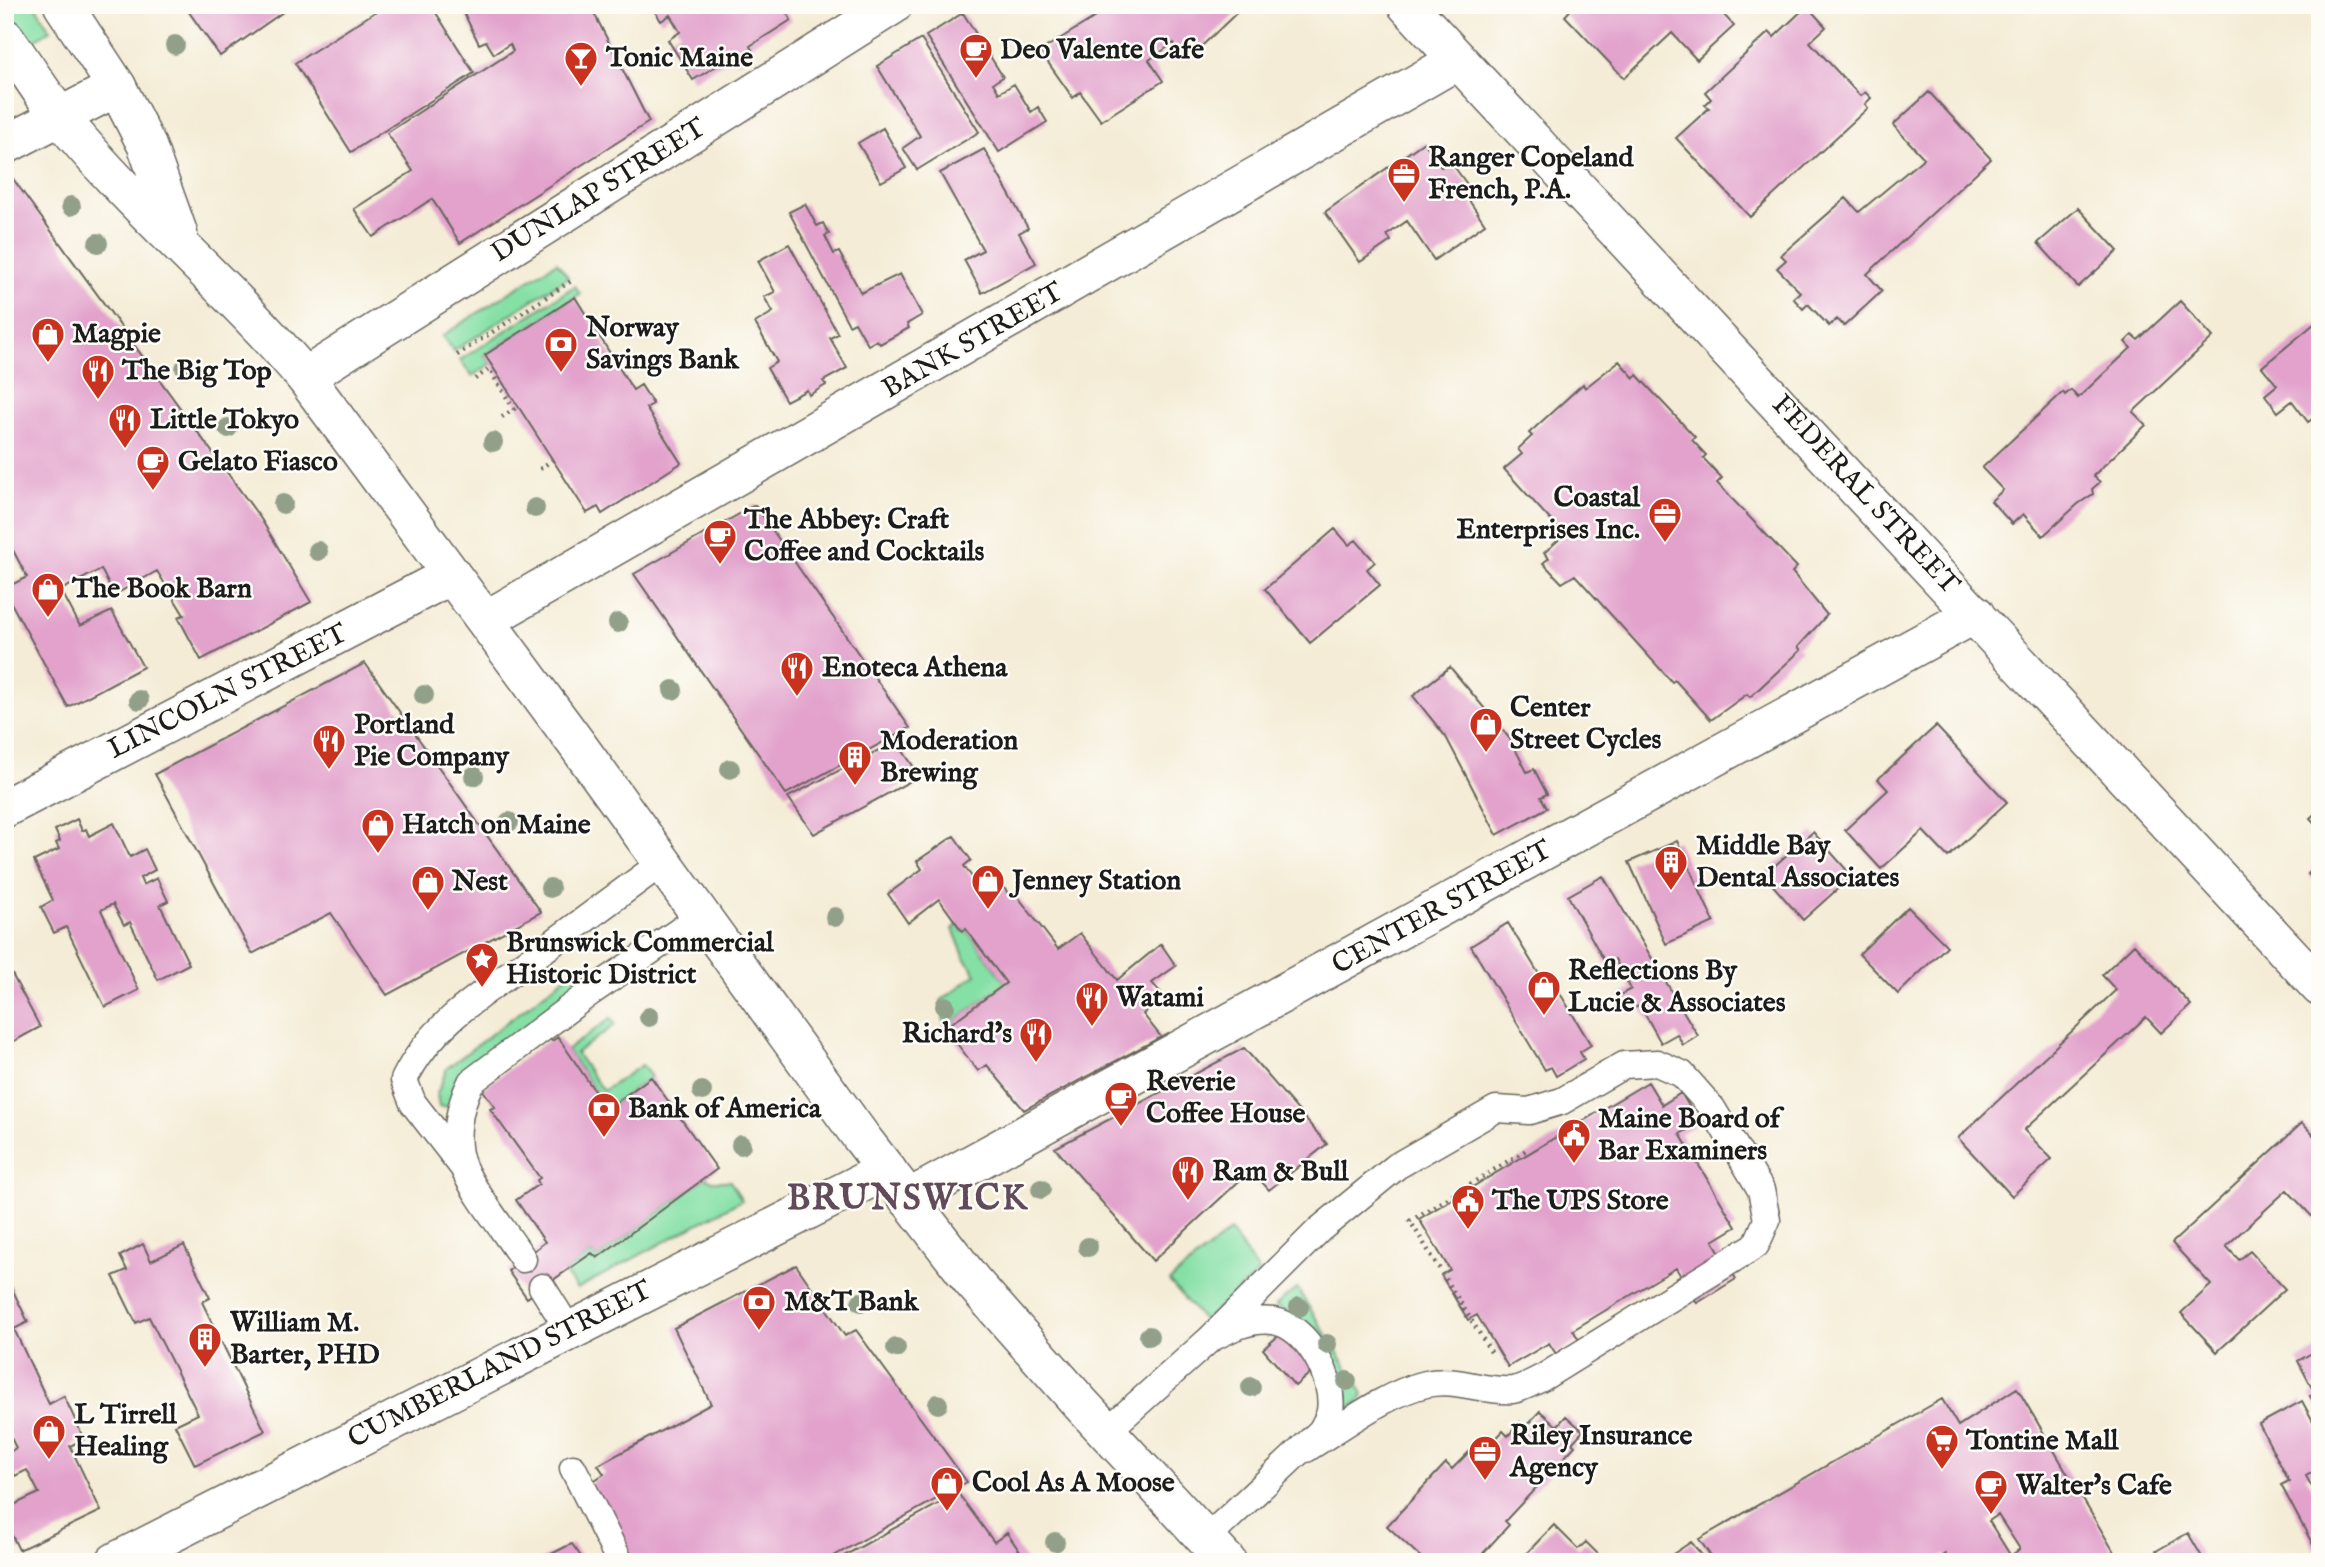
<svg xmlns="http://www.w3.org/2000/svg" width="2325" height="1567" viewBox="0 0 2325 1567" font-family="'IM FELL English',serif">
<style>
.green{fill:#85e0a6;stroke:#507e61;stroke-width:2}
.building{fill:#e2a2cc}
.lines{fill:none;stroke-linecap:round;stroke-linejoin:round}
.service-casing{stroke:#68655d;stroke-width:29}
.minor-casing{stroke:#68655d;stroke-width:41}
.tertiary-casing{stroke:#68655d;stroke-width:41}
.primary-casing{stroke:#68655d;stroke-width:41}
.path{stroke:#68655d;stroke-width:4.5;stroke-dasharray:2 5;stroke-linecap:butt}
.service{stroke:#fff;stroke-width:26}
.minor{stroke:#fff;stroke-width:38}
.tertiary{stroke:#fff;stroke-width:38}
.primary{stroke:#fff;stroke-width:38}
.tree{fill:#92a08a}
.labels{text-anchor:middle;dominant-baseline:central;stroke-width:5;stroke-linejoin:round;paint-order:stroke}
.poi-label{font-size:28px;font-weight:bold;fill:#1c1c1c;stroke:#fdfcf7;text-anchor:start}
.street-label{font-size:28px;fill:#1c1c1c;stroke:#fdfcf7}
.district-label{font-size:35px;font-weight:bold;letter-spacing:2px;fill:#614b5a;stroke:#fdfcf7}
</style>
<rect width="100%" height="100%" fill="#fdfcf7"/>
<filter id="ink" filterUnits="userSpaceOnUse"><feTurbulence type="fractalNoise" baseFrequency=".0143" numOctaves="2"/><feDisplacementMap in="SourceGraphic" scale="14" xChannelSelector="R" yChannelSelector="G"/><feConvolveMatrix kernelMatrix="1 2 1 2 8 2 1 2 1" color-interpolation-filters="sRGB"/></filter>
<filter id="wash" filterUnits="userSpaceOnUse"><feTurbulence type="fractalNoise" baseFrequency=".00686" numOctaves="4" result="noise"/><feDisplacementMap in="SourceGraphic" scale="28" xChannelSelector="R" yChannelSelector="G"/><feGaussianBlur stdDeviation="1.57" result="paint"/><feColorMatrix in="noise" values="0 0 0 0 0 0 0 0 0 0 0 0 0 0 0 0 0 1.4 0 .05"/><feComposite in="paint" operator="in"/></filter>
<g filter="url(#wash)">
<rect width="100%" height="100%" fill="#f4ecd6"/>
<path class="green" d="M5,5H35L50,30L27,45Z
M557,262L568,277L454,351L442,336Z
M575,286L580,294L485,355L491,364L472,376L460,360Z
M957,925L962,931L966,929L1006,983L945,1028L941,1001L976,974L964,956L953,929Z
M576,969L585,982L450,1106L439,1107L437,1094L447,1068Z
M611,1018L615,1025L576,1053L603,1091L642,1065L651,1077L607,1109L567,1050Z
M706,1177L712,1181H730L742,1200L577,1289L564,1272L592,1253L597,1258Z
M1230,1231L1259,1272L1204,1321L1169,1281Z
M1297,1288L1358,1385L1363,1394L1359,1402L1347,1408L1342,1404L1297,1317L1275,1306Z"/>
<g id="blocks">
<path class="building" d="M184,5H293L220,56Z
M386,5H431L474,73L351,152L295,63Z
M460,5H590L649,122L460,243L432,199L373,237L354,209L413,171L387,133L513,51L510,44L494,54L486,41L479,44Z
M651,5H782L791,20L750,46L753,52L738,62L735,55L693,80L668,40L680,32L670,15L661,21Z
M1115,5H1245L1187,60L1174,43L1149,60L1163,81L1101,121L1080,92L1073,98L1040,51Z
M1575,5H1715L1734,26L1697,60L1672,33L1624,78L1565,16Z
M1807,6L1826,27L1810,42L1860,96L1865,92L1871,98L1865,104L1868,108L1750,217L1676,138L1709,108L1705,105L1711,99L1705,92L1769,32L1774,37Z
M963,13L1003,77L993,83L999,93L1014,84L1031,112L1038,107L1047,122L999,152L926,36Z
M921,39L979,132L917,170L903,148L920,136L877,66Z
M1929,92L1991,159L1867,274L1882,291L1844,326L1837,319L1829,326L1808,304L1803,309L1793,298L1800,292L1777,268L1786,260L1781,255L1846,198L1859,212L1924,158L1893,125Z
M883,128L906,168L881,182L858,143Z
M1424,142L1441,167L1450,161L1472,191L1466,196L1485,224L1434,260L1407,221L1387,235L1391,241L1360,262L1325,212Z
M984,149L1028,228L1019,233L1036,263L982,293L964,260L983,250L940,173Z
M11,176L261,519L311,602L201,660L178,617L184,615L157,571L114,595L101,569L61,590L80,626L112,611L143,667L68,707L5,592V588L27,577L5,535V179Z
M805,204L817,226L823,223L829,234L825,236L834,254L839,252L861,293L900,274L922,315L907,324L909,328L880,344L877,340L868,345L855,322L849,325L789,212Z
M2078,208L2118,251L2078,287L2038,243Z
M789,244L838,334L830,338L847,368L823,381L826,385L809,395L807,390L786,401L767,368L777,362L755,323L773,312L764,297L775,292L758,261Z
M575,297L633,390L641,385L653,404L646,408L681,463L602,514L598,507L587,513L485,355Z
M2180,301L2213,337L2133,412L2146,425L2093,476L2100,482L2092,489L2093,494L2078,504L2043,536L2023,514L2012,524L1991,501L2003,490L1982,468L2063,392L2065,395L2071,390L2078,398L2131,348L2125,342L2132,335L2138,340Z
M2314,324L2316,327L2320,324V413L2308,422L2292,401L2278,412L2265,395L2277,385L2262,367Z
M1619,361L1634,378L1637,375L1695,437L1692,440L1706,455L1703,458L1722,478L1717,483L1797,567L1792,572L1827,615L1798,647L1801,650L1750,697L1747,694L1711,720L1675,680L1672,682L1575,575L1562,583L1543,563L1549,558L1544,553L1564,535L1504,469L1522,454L1518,449L1532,436L1529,433L1583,384L1585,388Z
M755,505L910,728L786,794L634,574Z
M1335,529L1349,545L1356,540L1375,562L1367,569L1380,585L1310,643L1265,589Z
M365,663L541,912L387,995L331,913L252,954L155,774Z
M1450,667L1510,739L1527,772L1534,769L1547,794L1541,797L1547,808L1497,835L1446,737L1413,696Z
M1936,726L2007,802L1948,857L1923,831L1881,869L1845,830L1888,790L1878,779Z
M896,741L920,776L814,834L788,797Z
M2320,809V829L2310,818Z
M77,819L82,831L86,829L89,836L114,823L130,857L145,849L155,870L140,878L143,885L157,878L168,901L160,905L189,964L158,980L130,922L124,925L113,904L101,910L139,990L105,1007L66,927L54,933L41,907L53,900L34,861L59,849L56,843L60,841L55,830Z
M1813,832L1852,876L1803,920L1764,875Z
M954,836L971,860L964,866L975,881L989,869L1011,897L1015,893L1058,949L1080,933L1117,980L1161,944L1176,966L1152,983L1163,995L1143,1014L1161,1037L1024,1110L987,1065L978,1071L945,1028L1006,983L966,929L962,931L939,899L908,923L888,894L922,869L917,861Z
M1677,841L1714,922L1666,944L1629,862Z
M2320,863V886L2308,874Z
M1603,876L1698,1036L1683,1045L1677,1034L1661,1043L1640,1005L1627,1013L1618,996L1631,989L1615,959L1606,964L1568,896Z
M1908,907L1947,946L1898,994L1859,954Z
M1508,923L1548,989L1555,985L1591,1045L1580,1052L1584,1059L1556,1076L1551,1067L1545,1070L1471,946Z
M2134,944L2191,1005L2161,1033L2146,1017L2024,1130L2052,1159L2012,1196L1958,1138L2116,990L2102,975Z
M5,961L40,1027L5,1046Z
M558,1037L607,1109L651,1077L717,1169L597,1258L592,1253L527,1298L508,1271L545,1242L516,1200L539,1184L537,1180L540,1178L490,1109L495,1107L482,1089L550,1039L552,1041Z
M1244,1048L1327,1144L1269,1190L1251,1170L1153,1261L1055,1148Z
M1648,1082L1662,1105L1681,1093L1699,1123L1680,1134L1736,1227L1713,1241L1736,1279L1697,1303L1676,1268L1573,1330L1579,1340L1556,1354L1549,1343L1508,1367L1477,1315L1468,1320L1441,1275L1450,1270L1419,1219Z
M2302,1123L2320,1142V1225L2287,1190L2226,1246L2239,1260L2250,1251L2285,1289L2217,1352L2181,1313L2211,1285L2172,1243Z
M143,1244L151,1261L184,1245L210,1298L202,1302L265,1431L195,1465L175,1425L198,1414L149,1317L136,1323L113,1276L127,1270L120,1256Z
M796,1265L845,1336L856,1330L967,1482L823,1562H632L590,1483L604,1474L598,1465L711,1404L674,1328Z
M5,1274L28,1322L14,1329L49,1404L64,1396L84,1439L70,1446L101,1511L19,1550L5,1521V1509L39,1493L27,1470L15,1476L5,1455L16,1448L5,1425Z
M1284,1331L1317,1367L1295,1386L1263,1349Z
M2319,1349L2320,1384L2312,1388L2298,1361Z
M2017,1388L2120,1562H2017L2013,1554L2020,1549L1998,1515L1989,1521L2012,1558L2007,1562H1950L1945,1554L1934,1562H1715L1699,1539L1942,1399L1958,1426Z
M2320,1390V1412L2310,1396Z
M2302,1401L2320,1434V1468L2306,1476L2320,1502V1558L2281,1485L2289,1481L2259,1424Z
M1540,1411L1557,1426L1566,1416L1583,1431L1572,1443L1575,1446L1505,1521L1509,1525L1475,1562H1426L1387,1526L1446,1463L1452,1469L1471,1450L1475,1454L1486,1441L1490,1445L1503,1431L1508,1436L1520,1422L1525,1427Z
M958,1493L994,1542L1007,1533L1027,1562H833Z
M1554,1525L1578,1549L1586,1542L1606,1562H1518Z
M2188,1533L2205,1562H2163L2156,1551Z
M1691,1542L1708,1562H1661Z
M572,1544L585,1562H536L567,1546Z"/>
</g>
</g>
<g filter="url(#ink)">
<use href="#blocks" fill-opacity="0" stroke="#68655d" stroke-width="2"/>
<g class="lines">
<defs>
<path id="service" d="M462,1166L413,1103L404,1080C432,1022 488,990 538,954C580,923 621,893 663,862
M523,1259C507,1234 473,1192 463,1167C452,1141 459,1106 471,1082L591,992L701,916
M542,1287L569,1330
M1210,1339L1319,1230L1397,1166L1496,1109L1529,1111L1562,1101L1624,1065L1657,1063L1682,1074L1712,1108L1761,1190L1767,1220L1756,1245L1542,1378C1533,1382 1522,1389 1512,1390C1483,1392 1456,1377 1426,1384C1386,1393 1341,1428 1306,1449
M1106,1432L1210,1339C1229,1329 1250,1318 1273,1321C1307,1325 1335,1379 1330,1411C1329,1418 1324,1425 1321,1431L1206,1539
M573,1468L620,1562"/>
<path id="minor" d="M5,145L117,87
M305,377L893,5
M486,620L1458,60
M5,808L451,575
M908,1199L1975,614
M115,1562L887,1170"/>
<path id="tertiary" d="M1407,5L2320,987"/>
<path id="primary" d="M63,5L117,87L147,146L178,233
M5,38C24,64 41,92 60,117C135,210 229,286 305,377L576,743L861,1137L972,1281L1080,1403L1227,1562"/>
</defs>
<use href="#service" class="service-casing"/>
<use href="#minor" class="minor-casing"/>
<use href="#tertiary" class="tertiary-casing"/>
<use href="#primary" class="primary-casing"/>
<path class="path" d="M457,355L571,281
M475,379L489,369L514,409L502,417
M540,469L552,460
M1491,1352L1410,1221L1528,1149"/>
<use href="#service" class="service"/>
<use href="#minor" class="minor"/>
<use href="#tertiary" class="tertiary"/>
<use href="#primary" class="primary"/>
</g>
<g class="tree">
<circle cx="175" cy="45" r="10"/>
<circle cx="71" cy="206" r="10"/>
<circle cx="98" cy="243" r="10"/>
<circle cx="185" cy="368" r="10"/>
<circle cx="228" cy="428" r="10"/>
<circle cx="493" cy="442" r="10"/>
<circle cx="283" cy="504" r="10"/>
<circle cx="535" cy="508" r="10"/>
<circle cx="318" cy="551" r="10"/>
<circle cx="618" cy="623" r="10"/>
<circle cx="673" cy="690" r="10"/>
<circle cx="424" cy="695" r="10"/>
<circle cx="139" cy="700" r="10"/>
<circle cx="730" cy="769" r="10"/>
<circle cx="474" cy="776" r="10"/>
<circle cx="509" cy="822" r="10"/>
<circle cx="550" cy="888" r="10"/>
<circle cx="835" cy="917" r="10"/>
<circle cx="945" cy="1006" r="10"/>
<circle cx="649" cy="1017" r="10"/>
<circle cx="702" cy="1091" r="10"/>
<circle cx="741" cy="1145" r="10"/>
<circle cx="1041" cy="1189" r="10"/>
<circle cx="1088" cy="1247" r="10"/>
<circle cx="861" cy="1302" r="10"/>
<circle cx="1299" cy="1307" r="10"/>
<circle cx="1149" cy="1336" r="10"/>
<circle cx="1327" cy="1344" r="10"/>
<circle cx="896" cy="1348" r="10"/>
<circle cx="1347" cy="1381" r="10"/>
<circle cx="1251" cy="1387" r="10"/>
<circle cx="938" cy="1404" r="10"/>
<circle cx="1055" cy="1542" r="10"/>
</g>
</g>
<defs>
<symbol id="cafe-pin" viewBox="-11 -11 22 30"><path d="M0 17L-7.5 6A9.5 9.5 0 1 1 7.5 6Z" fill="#c8321e" stroke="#fdfcf7"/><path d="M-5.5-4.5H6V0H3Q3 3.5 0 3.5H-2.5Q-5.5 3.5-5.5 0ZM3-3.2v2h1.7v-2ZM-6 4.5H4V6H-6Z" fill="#fff"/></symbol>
<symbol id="bar-pin" viewBox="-11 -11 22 30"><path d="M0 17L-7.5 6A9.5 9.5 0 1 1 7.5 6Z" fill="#c8321e" stroke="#fdfcf7"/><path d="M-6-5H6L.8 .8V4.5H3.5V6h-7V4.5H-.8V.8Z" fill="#fff"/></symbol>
<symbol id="office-pin" viewBox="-11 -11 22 30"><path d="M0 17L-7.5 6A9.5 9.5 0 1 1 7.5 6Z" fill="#c8321e" stroke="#fdfcf7"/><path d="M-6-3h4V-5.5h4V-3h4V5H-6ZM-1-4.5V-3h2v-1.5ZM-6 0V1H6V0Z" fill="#fff"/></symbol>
<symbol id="shop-pin" viewBox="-11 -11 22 30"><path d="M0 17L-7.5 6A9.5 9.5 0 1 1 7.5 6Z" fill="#c8321e" stroke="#fdfcf7"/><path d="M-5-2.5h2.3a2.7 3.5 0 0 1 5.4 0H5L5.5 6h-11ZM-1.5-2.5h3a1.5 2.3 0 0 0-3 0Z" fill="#fff"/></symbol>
<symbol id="bank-pin" viewBox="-11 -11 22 30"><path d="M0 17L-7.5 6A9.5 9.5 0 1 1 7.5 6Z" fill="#c8321e" stroke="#fdfcf7"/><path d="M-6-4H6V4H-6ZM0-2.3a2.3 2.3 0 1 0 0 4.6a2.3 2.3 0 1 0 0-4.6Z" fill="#fff"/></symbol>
<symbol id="restaurant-pin" viewBox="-11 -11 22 30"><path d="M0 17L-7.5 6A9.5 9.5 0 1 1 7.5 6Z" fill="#c8321e" stroke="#fdfcf7"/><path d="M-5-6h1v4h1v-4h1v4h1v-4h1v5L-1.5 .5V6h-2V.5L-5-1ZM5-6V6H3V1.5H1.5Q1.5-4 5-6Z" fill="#fff"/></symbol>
<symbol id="building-pin" viewBox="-11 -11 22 30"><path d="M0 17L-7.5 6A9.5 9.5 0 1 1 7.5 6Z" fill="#c8321e" stroke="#fdfcf7"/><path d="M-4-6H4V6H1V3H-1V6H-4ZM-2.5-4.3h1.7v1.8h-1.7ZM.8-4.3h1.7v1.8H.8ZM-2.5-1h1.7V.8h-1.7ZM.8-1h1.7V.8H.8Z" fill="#fff"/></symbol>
<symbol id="sight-pin" viewBox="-11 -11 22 30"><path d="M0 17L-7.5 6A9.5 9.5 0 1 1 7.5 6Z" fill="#c8321e" stroke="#fdfcf7"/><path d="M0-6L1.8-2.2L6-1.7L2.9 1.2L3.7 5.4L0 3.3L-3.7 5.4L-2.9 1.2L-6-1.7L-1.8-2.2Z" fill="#fff"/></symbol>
<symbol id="civic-pin" viewBox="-11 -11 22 30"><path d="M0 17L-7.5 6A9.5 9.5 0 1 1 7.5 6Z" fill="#c8321e" stroke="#fdfcf7"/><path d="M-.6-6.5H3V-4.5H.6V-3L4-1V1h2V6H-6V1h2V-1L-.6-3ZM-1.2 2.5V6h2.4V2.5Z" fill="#fff"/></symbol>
<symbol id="supermarket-pin" viewBox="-11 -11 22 30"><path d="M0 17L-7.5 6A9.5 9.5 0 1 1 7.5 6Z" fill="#c8321e" stroke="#fdfcf7"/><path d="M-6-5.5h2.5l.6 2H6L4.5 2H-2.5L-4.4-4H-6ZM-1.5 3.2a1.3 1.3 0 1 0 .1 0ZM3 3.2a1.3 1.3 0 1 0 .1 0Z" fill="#fff"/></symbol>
</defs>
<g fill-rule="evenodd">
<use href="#cafe-pin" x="957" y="31" width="38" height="52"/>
<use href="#bar-pin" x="562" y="39" width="38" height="52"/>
<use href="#office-pin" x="1385" y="155" width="38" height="52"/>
<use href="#shop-pin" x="29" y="315" width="38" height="52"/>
<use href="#bank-pin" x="542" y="325" width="38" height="52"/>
<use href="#restaurant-pin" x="79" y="352" width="38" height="52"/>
<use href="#restaurant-pin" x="106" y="401" width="38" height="52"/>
<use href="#cafe-pin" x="134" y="443" width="38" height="52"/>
<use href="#office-pin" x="1646" y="495" width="38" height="52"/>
<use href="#cafe-pin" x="701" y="517" width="38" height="52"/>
<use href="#shop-pin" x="29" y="570" width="38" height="52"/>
<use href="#restaurant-pin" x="778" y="649" width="38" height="52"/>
<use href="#shop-pin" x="1467" y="705" width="38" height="52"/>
<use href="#restaurant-pin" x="310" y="722" width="38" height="52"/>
<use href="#building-pin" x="836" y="738" width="38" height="52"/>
<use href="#shop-pin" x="359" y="806" width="38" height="52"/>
<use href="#building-pin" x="1652" y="843" width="38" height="52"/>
<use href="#shop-pin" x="969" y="862" width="38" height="52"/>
<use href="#shop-pin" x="409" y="863" width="38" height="52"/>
<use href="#sight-pin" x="463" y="940" width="38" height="52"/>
<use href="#shop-pin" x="1525" y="968" width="38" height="52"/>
<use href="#restaurant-pin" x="1073" y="979" width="38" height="52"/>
<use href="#restaurant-pin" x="1017" y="1015" width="38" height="52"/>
<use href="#cafe-pin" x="1102" y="1079" width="38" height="52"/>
<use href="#bank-pin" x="585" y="1090" width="38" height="52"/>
<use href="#civic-pin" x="1555" y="1116" width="38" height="52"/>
<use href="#restaurant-pin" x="1169" y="1153" width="38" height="52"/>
<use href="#civic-pin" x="1449" y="1182" width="38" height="52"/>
<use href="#bank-pin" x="740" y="1283" width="38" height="52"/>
<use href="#building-pin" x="186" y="1320" width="38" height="52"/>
<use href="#shop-pin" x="30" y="1412" width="38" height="52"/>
<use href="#supermarket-pin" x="1923" y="1422" width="38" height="52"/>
<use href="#office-pin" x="1466" y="1433" width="38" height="52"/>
<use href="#shop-pin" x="928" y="1464" width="38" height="52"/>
<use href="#cafe-pin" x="1972" y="1467" width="38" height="52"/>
</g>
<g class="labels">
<g class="poi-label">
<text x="1000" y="50">Deo Valente Cafe</text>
<text x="606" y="58">Tonic Maine</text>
<text x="1428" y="158">Ranger Copeland<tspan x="1428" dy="32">French, P.A.</tspan></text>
<text x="586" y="328">Norway<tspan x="586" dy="32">Savings Bank</tspan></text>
<text x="72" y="334">Magpie</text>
<text x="122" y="371">The Big Top</text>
<text x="150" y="420">Little Tokyo</text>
<text x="178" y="462">Gelato Fiasco</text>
<text x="1640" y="498" text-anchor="end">Coastal<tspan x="1640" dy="32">Enterprises Inc.</tspan></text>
<text x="744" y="520">The Abbey: Craft<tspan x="744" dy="32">Coffee and Cocktails</tspan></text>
<text x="72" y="589">The Book Barn</text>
<text x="822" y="668">Enoteca Athena</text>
<text x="1510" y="708">Center<tspan x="1510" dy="32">Street Cycles</tspan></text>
<text x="354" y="725">Portland<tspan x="354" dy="32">Pie Company</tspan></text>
<text x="880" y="741">Moderation<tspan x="880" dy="32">Brewing</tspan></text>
<text x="402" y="825">Hatch on Maine</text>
<text x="1696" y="846">Middle Bay<tspan x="1696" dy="32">Dental Associates</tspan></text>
<text x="1012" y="881">Jenney Station</text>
<text x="452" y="882">Nest</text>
<text x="506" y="943">Brunswick Commercial<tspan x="506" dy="32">Historic District</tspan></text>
<text x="1568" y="971">Reflections By<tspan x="1568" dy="32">Lucie &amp; Associates</tspan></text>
<text x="1116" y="998">Watami</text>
<text x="1012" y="1034" text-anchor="end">Richard's</text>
<text x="1146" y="1082">Reverie<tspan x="1146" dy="32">Coffee House</tspan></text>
<text x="628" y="1109">Bank of America</text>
<text x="1598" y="1119">Maine Board of<tspan x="1598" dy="32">Bar Examiners</tspan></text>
<text x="1212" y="1172">Ram &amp; Bull</text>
<text x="1492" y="1201">The UPS Store</text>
<text x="784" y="1302">M&amp;T Bank</text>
<text x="230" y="1323">William M.<tspan x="230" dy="32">Barter, PHD</tspan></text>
<text x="74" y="1415">L Tirrell<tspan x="74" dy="32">Healing</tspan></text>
<text x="1510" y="1436">Riley Insurance<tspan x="1510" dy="32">Agency</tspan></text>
<text x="1966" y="1441">Tontine Mall</text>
<text x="972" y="1483">Cool As A Moose</text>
<text x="2016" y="1486">Walter's Cafe</text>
</g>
<g class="street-label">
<text transform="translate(599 191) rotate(-32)">DUNLAP STREET</text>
<text transform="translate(973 341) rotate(-30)">BANK STREET</text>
<text transform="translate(1865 495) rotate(47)">FEDERAL STREET</text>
<text transform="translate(228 692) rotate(-27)">LINCOLN STREET</text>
<text transform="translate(1442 908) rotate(-29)">CENTER STREET</text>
<text transform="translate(500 1365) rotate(-27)">CUMBERLAND STREET</text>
</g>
<g class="district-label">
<text x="908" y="1199">BRUNSWICK</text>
</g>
</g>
<rect width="2325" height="1567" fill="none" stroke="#fdfcf7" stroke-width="28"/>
</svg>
